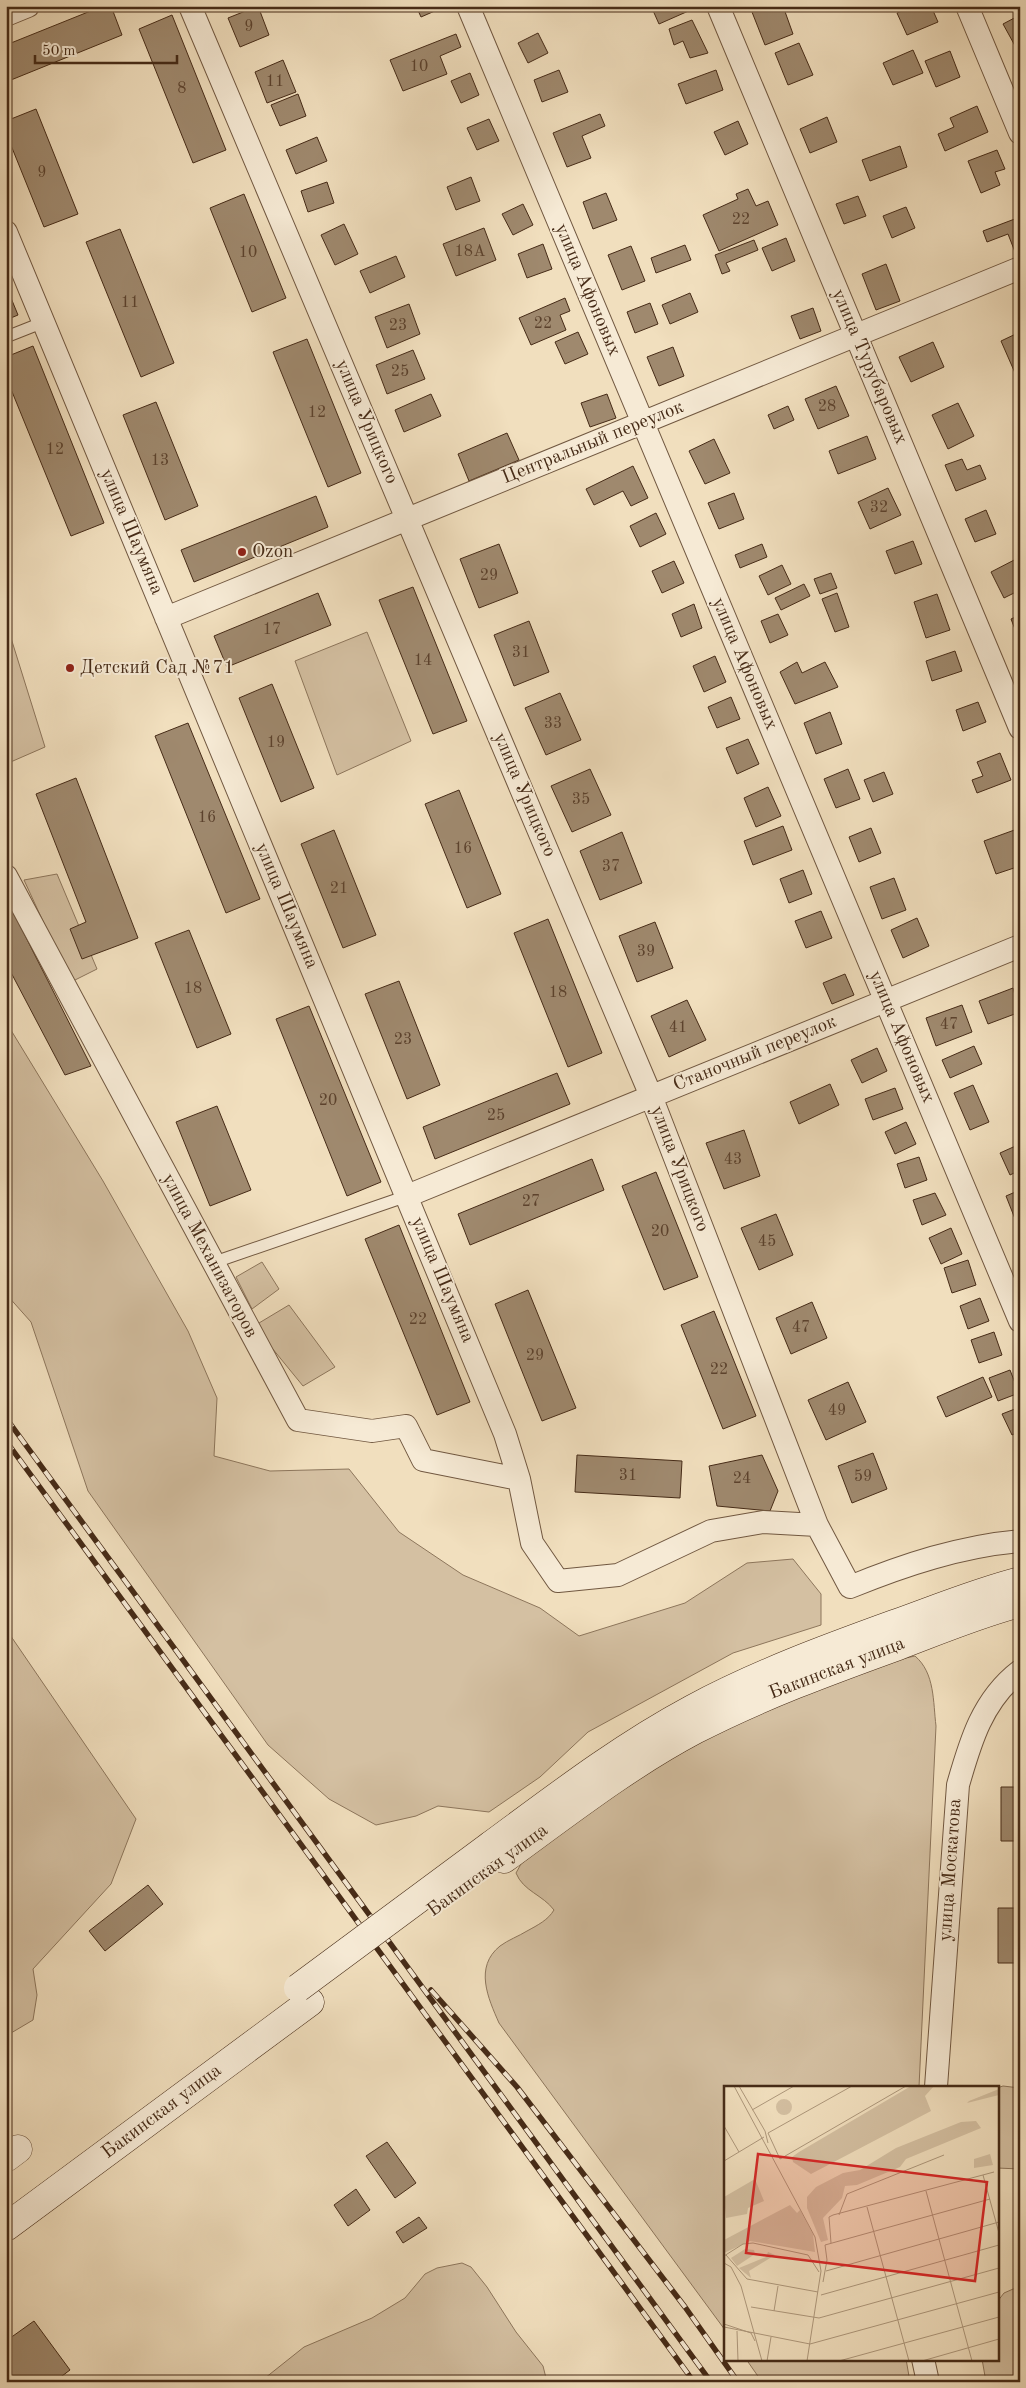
<svg xmlns="http://www.w3.org/2000/svg" width="1026" height="2388" viewBox="0 0 1026 2388" font-family="'Old Standard TT',serif">
<style>
.green{fill:#d4c0a2;stroke:#8d765c}
.building{fill:#9f896e;stroke:#462b17}
.lines{fill:none;stroke-linecap:round;stroke-linejoin:round}
.service-casing{stroke:#715841;stroke-width:13}
.minor-casing{stroke:#715841;stroke-width:24}
.tertiary-casing{stroke:#715841;stroke-width:29}
.secondary-casing{stroke:#462b17;stroke-width:29}
.service{stroke:#f6ead5;stroke-width:11}
.minor{stroke:#f6ead5;stroke-width:22}
.tertiary{stroke:#f6ead5;stroke-width:28}
.secondary{stroke:#f6ead5;stroke-width:28}
.rail-casing{stroke:#462b17;stroke-width:5.5}
.rail{stroke:#f6ead5;stroke-width:4;stroke-dasharray:11;stroke-linecap:butt}
.secondary-bridge-casing{stroke:#462b17;stroke-width:29;stroke-linecap:butt}
.secondary-bridge{stroke:#f6ead5;stroke-width:28}
.poi-dot{fill:#8f2418;stroke:#f6ead5;stroke-width:2}
.labels{text-anchor:middle;dominant-baseline:central;stroke-width:4;stroke-linejoin:round;paint-order:stroke}
.number-label{font-size:16px;fill:#5c422d}
.street-label{font-size:19px;fill:#462b17;stroke:#f6ead5}
.poi-label{font-size:19px;fill:#462b17;stroke:#f6ead5;text-anchor:start}
.inset-road{fill:none;stroke:#ad977b;stroke-width:1}
.view{fill:#d62828;fill-opacity:0.15;stroke:#d62828;stroke-width:2.5}
.inset-edge{fill:none;stroke:#462b17;stroke-width:2.5}
</style>
<rect width="100%" height="100%" fill="#f1dfbe"/>
<filter id="stains"><feTurbulence type="fractalNoise" baseFrequency=".004" numOctaves="4"/><feColorMatrix values="0 0 0 0 .2 0 0 0 0 .09 0 0 0 0 .02 0 0 0 .5 -.17"/></filter>
<radialGradient id="worn" r=".72"><stop offset=".6" stop-color="#630" stop-opacity="0"/><stop offset="1" stop-color="#630" stop-opacity=".3"/></radialGradient>
<path class="green" d="M6,622L45,747L6,764Z
M367,632L411,741L337,775L295,661Z
M57,874L97,969L71,982L24,880Z
M6,1022L103,1181L188,1331L217,1398L214,1456L270,1471L349,1469L399,1532L463,1575L540,1608L579,1636L685,1603L747,1563L793,1559L821,1594V1625L733,1653L588,1732L540,1777L489,1812L438,1806L416,1816L376,1825L329,1799L268,1745L88,1491L31,1322L6,1294Z
M262,1262L279,1289L252,1309L236,1277Z
M289,1305L335,1367L303,1386L254,1326Z
M6,1629L136,1819L111,1884L33,1969L37,1995L33,2020L6,2036Z
M915,1656C935,1673 933,1702 936,1726L919,2087H725V2330L499,2023C488,1998 474,1967 500,1946C508,1940 519,1936 527,1931C538,1925 548,1920 554,1910C543,1895 523,1891 516,1873L521,1864L596,1804L642,1775L746,1717L897,1660Z
M1003,2086L1020,2088V2169L997,2168V2088Z
M462,2263L471,2267L487,2287L516,2332L543,2366L547,2382H260L304,2347L372,2318L405,2298L425,2274L437,2268Z
M1020,2286V2382H986L982,2359H997V2302L1004,2293Z
M746,2359H906L910,2382H762Z"/>
<path class="building" d="M103,6H111L122,35L6,82V45Z
M258,6L269,35L240,47L228,18Z
M416,6H444V7L421,17Z
M651,6H692L693,9L659,24Z
M767,6H783L793,34L765,45L752,12Z
M914,6H931L938,22L907,35L897,13Z
M172,15L226,150L193,163L139,29Z
M1020,15V53H1019L1003,24Z
M692,20L708,53L690,58L683,41L674,45L669,29Z
M538,33L548,53L528,63L518,43Z
M456,34L461,47L440,56L447,74L403,91L390,60Z
M799,43L813,75L788,85L775,53Z
M913,50L923,73L893,85L883,63Z
M950,51L960,77L936,87L925,61Z
M283,60L296,92L267,103L255,72Z
M559,70L568,92L542,102L534,80Z
M716,70L723,90L686,104L678,84Z
M470,73L479,95L461,103L451,81Z
M298,94L306,116L280,126L271,105Z
M977,106L988,132L945,151L938,134L954,127L950,118Z
M36,109L78,214L44,227L6,133V121Z
M600,114L605,126L582,136L591,158L567,167L553,133Z
M827,117L837,142L810,153L800,129Z
M489,119L499,141L477,150L467,128Z
M738,121L748,144L725,155L714,132Z
M317,137L327,161L296,174L286,150Z
M900,146L907,167L870,181L862,160Z
M997,150L1005,169L995,172L1000,185L981,193L968,161Z
M471,177L480,201L456,210L447,187Z
M327,182L334,203L308,212L301,191Z
M748,189L756,206L768,201L778,225L719,251L703,215L738,199L736,194Z
M606,193L617,220L593,229L583,202Z
M244,194L286,298L252,312L210,208Z
M858,196L866,216L844,224L836,204Z
M523,204L533,225L513,235L502,214Z
M906,207L915,228L892,238L883,216Z
M1020,217V250L1015,252L1008,234L987,242L983,231Z
M344,224L358,254L335,265L321,235Z
M484,228L496,260L456,276L443,244Z
M120,229L174,363L141,377L86,242Z
M786,238L795,261L772,271L762,248Z
M754,240L758,250L726,263L730,271L722,274L715,255Z
M543,244L552,269L527,278L518,254Z
M685,245L691,260L656,273L651,258Z
M631,246L645,281L622,290L608,255Z
M396,256L405,277L370,293L360,271Z
M886,264L900,301L876,310L862,274Z
M690,293L698,312L670,324L662,305Z
M11,298L18,315L6,320V300Z
M565,298L570,311L560,315L566,330L531,345L519,318Z
M650,303L658,324L635,333L627,312Z
M409,304L420,334L387,348L375,317Z
M813,308L821,331L800,339L791,316Z
M578,332L588,354L565,364L555,342Z
M1020,332V371L1015,373L1001,341Z
M307,339L361,473L328,487L273,352Z
M933,342L944,367L911,382L899,357Z
M33,346L104,523L71,536L6,377V357Z
M673,347L684,376L659,386L647,357Z
M413,350L425,379L387,394L376,365Z
M836,386L849,416L818,429L805,399Z
M431,394L441,416L404,432L395,410Z
M607,394L616,418L590,427L581,403Z
M156,402L198,506L165,520L123,415Z
M958,403L974,436L948,449L932,415Z
M788,406L794,420L774,429L768,415Z
M507,433L519,460L469,481L458,454Z
M867,436L876,459L838,474L829,451Z
M714,439L730,473L705,484L689,451Z
M962,459L967,470L980,465L986,479L956,491L945,465Z
M633,466L648,498L631,506L623,491L594,505L586,489Z
M888,488L901,515L870,529L858,502Z
M734,493L744,519L719,529L708,503Z
M316,496L328,527L194,582L181,550Z
M986,510L996,534L975,542L965,519Z
M656,513L666,534L640,547L630,526Z
M913,541L922,564L895,574L886,551Z
M499,544L518,593L479,608L460,559Z
M762,544L767,557L740,568L735,555Z
M1020,557V590L1004,598L991,572Z
M674,561L684,583L662,593L652,571Z
M782,565L791,584L768,595L759,576Z
M831,573L837,588L820,594L814,579Z
M804,584L810,596L781,610L775,598Z
M413,587L467,721L433,734L379,600Z
M318,593L331,625L227,667L214,636Z
M837,593L849,627L835,632L822,599Z
M937,594L950,630L926,638L914,602Z
M694,604L702,628L681,637L672,614Z
M778,614L788,635L770,643L761,621Z
M1020,615V642L1011,619Z
M529,621L549,672L514,686L494,635Z
M955,651L962,671L932,681L926,661Z
M715,656L726,682L704,692L693,666Z
M797,662L802,673L825,662L838,687L795,704L780,672Z
M272,684L314,788L281,802L239,698Z
M560,693L581,740L546,755L525,708Z
M731,697L740,719L717,728L708,707Z
M978,702L986,722L963,731L956,710Z
M830,712L842,744L816,754L804,723Z
M188,723L260,899L226,913L155,736Z
M748,739L759,764L737,774L726,748Z
M1000,753L1011,780L977,793L972,780L983,776L977,762Z
M590,769L611,815L572,832L551,786Z
M848,769L860,799L836,808L824,779Z
M884,772L893,794L873,802L864,780Z
M76,778L138,938L82,959L70,929L86,922L36,794Z
M768,787L781,816L756,827L744,798Z
M459,790L501,894L467,908L425,804Z
M783,826L792,850L753,865L744,841Z
M871,828L881,853L859,862L849,837Z
M1020,828V866L996,874L984,841Z
M334,830L376,935L343,948L301,844Z
M622,832L642,883L600,900L580,851Z
M803,870L812,894L789,903L780,879Z
M894,878L906,910L882,919L870,887Z
M6,898L91,1066L65,1075L6,963Z
M821,911L832,938L806,948L795,921Z
M917,918L929,946L903,958L891,930Z
M548,919L602,1053L568,1067L514,933Z
M655,922L673,968L637,982L619,936Z
M189,930L231,1034L197,1048L155,943Z
M845,974L854,995L832,1004L823,983Z
M399,981L440,1085L407,1099L365,994Z
M1013,988L1020,1012L988,1024L979,1001Z
M687,1000L706,1040L669,1057L651,1016Z
M962,1005L972,1032L936,1046L926,1018Z
M309,1006L381,1182L347,1196L276,1019Z
M974,1046L982,1064L950,1078L942,1060Z
M877,1048L887,1071L862,1083L851,1060Z
M557,1073L570,1104L435,1159L423,1127Z
M830,1084L839,1105L799,1124L790,1102Z
M973,1085L989,1122L970,1130L954,1093Z
M895,1088L903,1109L873,1120L865,1099Z
M217,1106L251,1190L210,1206L176,1122Z
M906,1122L916,1144L895,1154L885,1132Z
M744,1130L760,1176L724,1189L706,1143Z
M1020,1144V1170L1010,1175L1000,1153Z
M919,1157L927,1180L905,1188L897,1164Z
M592,1159L604,1190L470,1245L458,1214Z
M656,1172L698,1277L664,1290L622,1186Z
M1020,1190V1229H1019L1006,1196Z
M935,1193L946,1215L922,1225L913,1200Z
M776,1214L793,1255L759,1270L741,1228Z
M399,1225L470,1402L437,1415L365,1239Z
M951,1228L962,1254L941,1264L929,1238Z
M968,1260L976,1285L952,1293L944,1268Z
M528,1290L576,1408L542,1421L495,1304Z
M980,1298L989,1321L968,1329L960,1306Z
M812,1302L827,1338L791,1354L776,1318Z
M714,1311L756,1416L723,1429L681,1325Z
M994,1332L1002,1355L979,1363L971,1340Z
M1010,1370L1019,1393L998,1401L989,1378Z
M983,1377L992,1397L946,1417L937,1397Z
M848,1382L866,1422L826,1440L808,1400Z
M1020,1407V1431L1012,1435L1002,1414Z
M873,1453L887,1489L852,1503L838,1466Z
M577,1455L682,1461L680,1498L575,1492Z
M762,1455L778,1491L770,1511L717,1506L709,1466Z
M1001,1787H1020V1841H1001Z
M148,1885L163,1904L105,1951L89,1931Z
M998,1908H1020V1963H998Z
M387,2142L416,2183L395,2198L366,2156Z
M356,2189L370,2210L348,2226L334,2205Z
M419,2217L427,2228L403,2243L396,2232Z
M34,2321L70,2370L54,2382H6V2341Z"/>
<g class="lines">
<defs>
<path id="service" d="M6,337L44,322
M212,1263L407,1196"/>
<path id="minor" d="M190,6L651,1096L817,1525L850,1587C904,1565 961,1546 1020,1541
M468,6L1020,1321
M718,6L1020,728
M967,6L1020,133
M6,15L28,6
M6,232L505,1434L519,1479L532,1543L558,1581L618,1575L711,1531L763,1522L817,1525
M166,618L1020,268
M6,876L298,1420L372,1431L406,1426L423,1460L519,1479
M407,1196L1020,946
M936,2087L958,1785C970,1743 982,1700 1020,1671
M923,2359L928,2382"/>
<path id="tertiary" d="M6,2158L18,2149"/>
<path id="secondary" d="M491,1845C556,1797 621,1747 692,1709C757,1674 825,1649 894,1624C936,1609 977,1592 1020,1581
M504,1859C566,1814 627,1766 695,1730C761,1696 829,1671 898,1646C938,1631 978,1614 1020,1603
M6,2227L310,2002"/>
</defs>
<use href="#service" class="service-casing"/>
<use href="#minor" class="minor-casing"/>
<use href="#tertiary" class="tertiary-casing"/>
<use href="#secondary" class="secondary-casing"/>
<use href="#service" class="service"/>
<use href="#minor" class="minor"/>
<use href="#tertiary" class="tertiary"/>
<use href="#secondary" class="secondary"/>
<defs>
<path id="rail" d="M6,1418L711,2382
M6,1441L694,2382
M431,1990L517,2087L685,2307L738,2382"/>
</defs>
<use href="#rail" class="rail-casing"/>
<use href="#rail" class="rail"/>
<defs>
<path id="secondary-bridge" d="M298,1988L491,1845"/>
</defs>
<use href="#secondary-bridge" class="secondary-bridge-casing"/>
<use href="#secondary-bridge" class="secondary-bridge"/>
</g>
<g class="poi-dot">
<circle cx="242" cy="552" r="5"/>
<circle cx="70" cy="668" r="5"/>
</g>
<g class="labels">
<g class="number-label">
<text x="249" y="27">9</text>
<text x="419" y="67">10</text>
<text x="275" y="82">11</text>
<text x="182" y="89">8</text>
<text x="42" y="173">9</text>
<text x="741" y="220">22</text>
<text x="470" y="252">18А</text>
<text x="248" y="253">10</text>
<text x="130" y="303">11</text>
<text x="543" y="324">22</text>
<text x="398" y="326">23</text>
<text x="400" y="372">25</text>
<text x="827" y="407">28</text>
<text x="317" y="413">12</text>
<text x="55" y="450">12</text>
<text x="160" y="461">13</text>
<text x="879" y="508">32</text>
<text x="489" y="576">29</text>
<text x="272" y="630">17</text>
<text x="521" y="653">31</text>
<text x="423" y="661">14</text>
<text x="553" y="724">33</text>
<text x="276" y="743">19</text>
<text x="581" y="800">35</text>
<text x="207" y="818">16</text>
<text x="463" y="849">16</text>
<text x="611" y="867">37</text>
<text x="339" y="889">21</text>
<text x="646" y="952">39</text>
<text x="193" y="989">18</text>
<text x="558" y="993">18</text>
<text x="949" y="1025">47</text>
<text x="678" y="1028">41</text>
<text x="403" y="1040">23</text>
<text x="328" y="1101">20</text>
<text x="496" y="1116">25</text>
<text x="733" y="1160">43</text>
<text x="531" y="1202">27</text>
<text x="660" y="1232">20</text>
<text x="767" y="1242">45</text>
<text x="418" y="1320">22</text>
<text x="801" y="1328">47</text>
<text x="535" y="1356">29</text>
<text x="719" y="1370">22</text>
<text x="837" y="1411">49</text>
<text x="628" y="1476">31</text>
<text x="863" y="1477">59</text>
<text x="742" y="1479">24</text>
</g>
<g class="street-label">
<text transform="translate(587 290) rotate(67)">улица Афоновых</text>
<text transform="translate(869 367) rotate(67)">улица Турубаровых</text>
<text transform="translate(366 422) rotate(67)">улица Урицкого</text>
<text transform="translate(593 443) rotate(-22)">Центральный переулок</text>
<text transform="translate(131 532) rotate(67)">улица Шаумяна</text>
<text transform="translate(744 664) rotate(67)">улица Афоновых</text>
<text transform="translate(524 795) rotate(67)">улица Урицкого</text>
<text transform="translate(286 906) rotate(67)">улица Шаумяна</text>
<text transform="translate(901 1037) rotate(67)">улица Афоновых</text>
<text transform="translate(755 1054) rotate(-22)">Станочный переулок</text>
<text transform="translate(679 1169) rotate(69)">улица Урицкого</text>
<text transform="translate(209 1256) rotate(62)">улица Механизаторов</text>
<text transform="translate(442 1280) rotate(67)">улица Шаумяна</text>
<text transform="translate(837 1669) rotate(-21)">Бакинская улица</text>
<text transform="translate(951 1870) rotate(-86)">улица Москатова</text>
<text transform="translate(488 1871) rotate(-36)">Бакинская улица</text>
<text transform="translate(162 2112) rotate(-37)">Бакинская улица</text>
</g>
<g class="poi-label">
<text x="252" y="552">Ozon</text>
<text x="80" y="668">Детский Сад №71</text>
</g>
</g>
<g transform="translate(724 2086)">
<rect width="275" height="275" fill="#f1dfbe"/>
<path d="M187,0H210L201,10L207,25L87,88L69,76L68,71L75,66ZM275,3V9L243,17L245,15ZM52 21a8 8 0 1 1 16 0a8 8 0 1 1-16 0ZM252,35L257,42L182,73L176,81L133,99L121,100L118,112L99,132L104,154L97,156L83,122V111L92,101L119,87L136,84L172,62L237,36ZM266,68L269,79L250,82V73ZM31,93L40,115L24,122L23,128L2,132L0,111ZM66,119L73,127L76,124L89,148L91,166L26,155L0,167V154ZM21,163L30,164L31,168L13,180L7,172ZM44,166L51,169L25,185L27,192L15,182L42,171Z" fill="#d4c0a2"/>
<path class="inset-road" d="M10,0L91,151L97,185L83,275M15,0L41,45L44,57M128,0L44,47L56,73L182,0M28,24L70,0M0,40L15,66M0,75L40,51M259,89L275,147M202,105L248,275M143,121L185,275M115,129L123,108L220,69M107,157L105,131L109,129L270,86M2,169L23,193L94,206M0,170L19,158L29,157L84,169L95,186M0,177L7,181L17,200L38,275M102,185L275,136M99,196L103,174L101,159L266,113M97,209L275,159M27,221L95,232L275,182M50,225L54,200M0,238L27,247L31,255M0,241L86,258M13,245L14,275M86,258L275,206M43,275L47,251M115,275L275,231M198,275L275,253"/>
<path class="view" d="M34,68L263,96L251,195L22,167Z"/>
<rect width="275" height="275" class="inset-edge"/>
</g>
<rect width="1026" height="2388" fill="none" stroke="#f1dfbe" stroke-width="25"/>
<rect x="8" y="8" width="1011" height="2373" fill="none" stroke="#462b17" stroke-width="2.5"/>
<rect x="12" y="12" width="1001" height="2363" fill="none" stroke="#462b17"/>
<path d="M35 55v8h142v-8" fill="none" stroke="#462b17" stroke-width="2.5"/>
<text x="42" y="55" font-size="15" fill="#462b17" stroke="#f6ead5" stroke-width="4" paint-order="stroke">50 m</text>
<rect width="100%" height="100%" filter="url(#stains)"/>
<rect width="100%" height="100%" fill="url(#worn)"/>
</svg>
